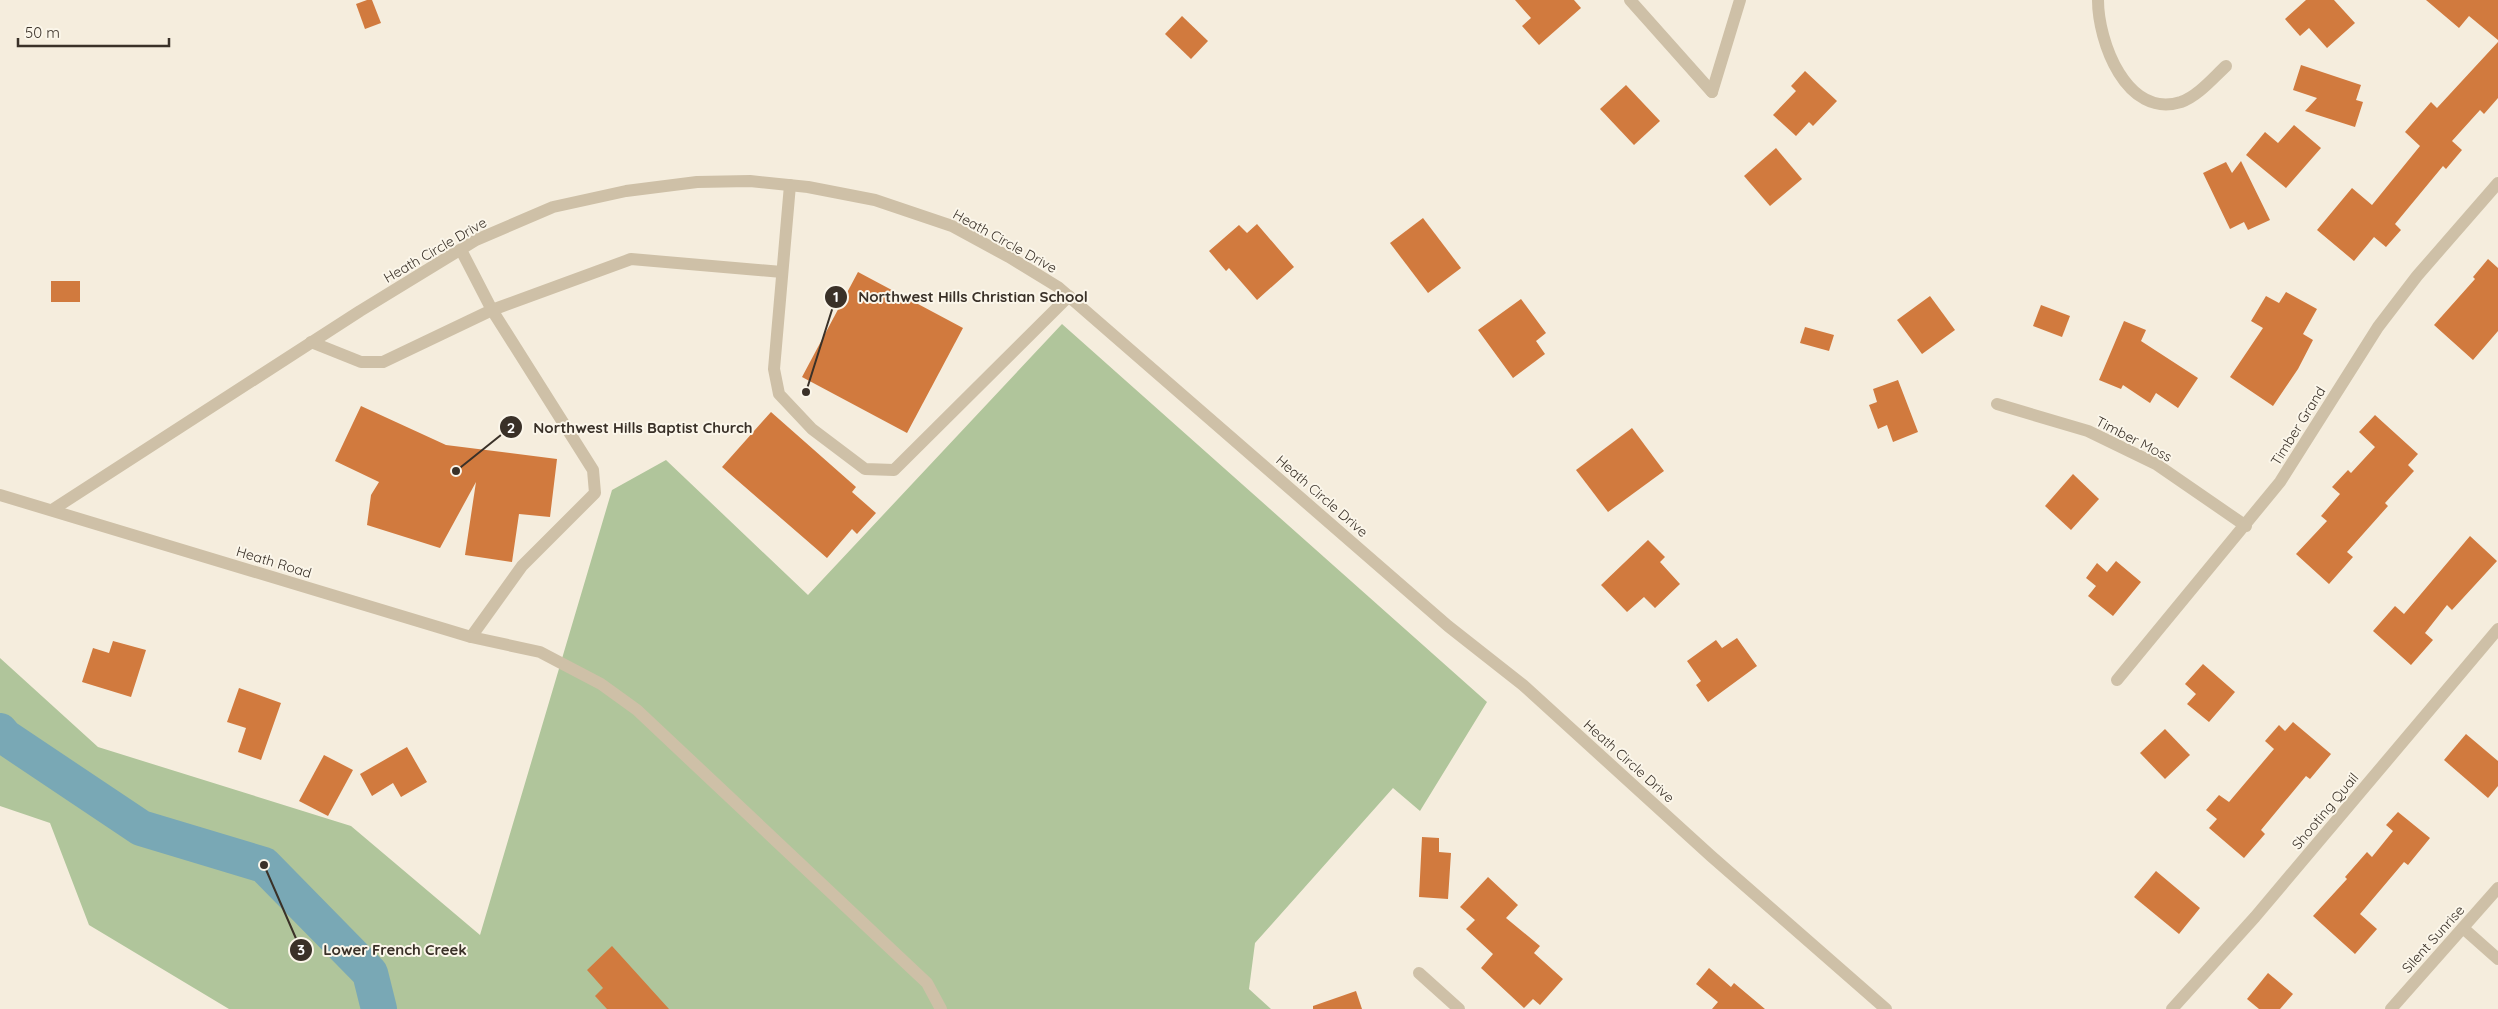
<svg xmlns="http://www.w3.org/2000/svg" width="2498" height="1009" font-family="Quicksand,sans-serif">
	<rect width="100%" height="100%" fill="#f5eddd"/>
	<!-- green -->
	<polygon fill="#b0c59b" points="1062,324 1487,702 1420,811 1393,788 1255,943 1249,989 1271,1009 229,1009 89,925 50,823 0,806 0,658 98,747 351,826 480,935 612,490 666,460 808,595"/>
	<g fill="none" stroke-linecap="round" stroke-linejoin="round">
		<!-- river -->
		<polyline stroke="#79a8b5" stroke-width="36" points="0,731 5,737 141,828 264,865 370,973 379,1009"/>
	</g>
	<!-- building -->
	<g fill="#d17a3e">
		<polygon points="367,0 372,0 381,23 365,29 356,4"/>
		<polygon points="1515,0 1574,0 1581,8 1539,45 1522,26 1531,18"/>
		<polygon points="2306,0 2334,0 2355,23 2327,48 2309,28 2300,36 2285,19"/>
		<polygon points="2426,0 2498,0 2498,40 2469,16 2459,28"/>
		<polygon points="1182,16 1208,41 1191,59 1165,34"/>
		<polygon points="2498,42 2498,98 2484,114 2480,110 2452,141 2462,150 2446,169 2443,166 2395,224 2401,230 2386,247 2374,237 2354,261 2317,230 2352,188 2372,205 2420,146 2405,132 2431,102 2437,108"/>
		<polygon points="2301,65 2361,85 2356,100 2363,102 2355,127 2305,111 2317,98 2293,90"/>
		<polygon points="1805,71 1837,101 1813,126 1809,122 1796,136 1773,115 1796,91 1791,86"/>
		<polygon points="1626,85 1660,121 1634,145 1600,109"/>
		<polygon points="2294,125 2321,148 2286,188 2246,155 2265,132 2278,143"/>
		<polygon points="1776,148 1802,179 1770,206 1744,176"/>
		<polygon points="2241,161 2270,220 2248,230 2244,222 2230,229 2203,173 2226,162 2232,173"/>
		<polygon points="1423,218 1461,268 1428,293 1390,243"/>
		<polygon points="1257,224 1294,267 1257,300 1229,268 1226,271 1209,251 1239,225 1247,233"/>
		<polygon points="2488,259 2498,268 2498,331 2473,360 2434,325 2475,279 2473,277"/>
		<polygon points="858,272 963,328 907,433 802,377"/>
		<rect x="51" y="281" width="29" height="21"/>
		<polygon points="2286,292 2317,309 2303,334 2313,340 2298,369 2273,406 2230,377 2263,328 2251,321 2266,296 2279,303"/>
		<polygon points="1930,296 1955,330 1922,354 1897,320"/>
		<polygon points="1521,299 1546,333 1536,341 1545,354 1513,378 1478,330"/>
		<polygon points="2041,305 2070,316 2062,337 2033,326"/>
		<polygon points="2124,321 2146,330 2141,341 2198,378 2178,408 2156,393 2150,403 2123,385 2121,389 2099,380"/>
		<polygon points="1805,327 1834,335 1829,351 1800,343"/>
		<polygon points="1898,380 1918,432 1893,442 1887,425 1878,429 1869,405 1877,402 1873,389"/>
		<polygon points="361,406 446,445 557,459 550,517 519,514 512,562 465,555 476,482 440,548 367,525 371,495 379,482 335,461"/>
		<polygon points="771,412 856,487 852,492 876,513 857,534 852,529 827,558 722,467"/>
		<polygon points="2375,415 2418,454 2408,465 2414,471 2385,503 2388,506 2347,552 2353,557 2329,584 2296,554 2327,521 2321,516 2340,494 2332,487 2348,470 2351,473 2375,447 2359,432"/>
		<polygon points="1632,428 1664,471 1608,512 1576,470"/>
		<polygon points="2073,474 2099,499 2071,530 2045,506"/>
		<polygon points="2470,536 2497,561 2452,610 2447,605 2425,633 2433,640 2411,665 2373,631 2395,606 2404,614"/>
		<polygon points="1648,540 1665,557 1660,562 1680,584 1655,608 1644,597 1627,612 1601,585"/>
		<polygon points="2116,561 2141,582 2113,616 2088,596 2096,586 2086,578 2097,563 2107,572"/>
		<polygon points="1737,638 1757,666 1708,702 1696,685 1701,681 1687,661 1716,640 1722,648"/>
		<polygon points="113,641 146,650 131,697 82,682 93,648 109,653"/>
		<polygon points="2203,664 2235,692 2209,722 2187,704 2196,694 2185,684"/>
		<polygon points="239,688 281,703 261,760 238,752 246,728 227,722"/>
		<polygon points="2293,722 2331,754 2310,779 2306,776 2261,830 2265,834 2244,858 2209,828 2217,819 2206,810 2219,795 2229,802 2274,749 2265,741 2279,725 2285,731"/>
		<polygon points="2165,729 2190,755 2165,779 2140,753"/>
		<polygon points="2466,734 2498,761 2498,786 2488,798 2444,760"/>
		<polygon points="407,747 427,782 401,797 393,783 372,796 360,774"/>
		<polygon points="324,755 353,770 328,816 299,801"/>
		<polygon points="2398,812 2430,838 2408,865 2404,862 2360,914 2377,929 2355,954 2313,916 2347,879 2345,877 2367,852 2372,857 2393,831 2386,825"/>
		<polygon points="1422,837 1439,838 1439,852 1451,853 1448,899 1419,897"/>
		<polygon points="2156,871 2200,908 2179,934 2134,897"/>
		<polygon points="1488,877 1518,905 1506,918 1540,946 1534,953 1563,979 1540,1005 1533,999 1524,1008 1481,968 1493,954 1466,929 1475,920 1460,907"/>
		<polygon points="612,946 669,1009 607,1009 595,996 603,988 587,970"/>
		<polygon points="1709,968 1731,987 1734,983 1765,1009 1712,1009 1718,1002 1696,984"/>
		<polygon points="2268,973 2293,994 2280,1009 2259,1009 2247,999"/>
		<polygon points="1356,991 1362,1009 1313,1009 1313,1006"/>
	</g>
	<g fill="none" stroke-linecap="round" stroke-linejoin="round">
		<!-- minor -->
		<g stroke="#cec0a7" stroke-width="12">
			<polyline points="1630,0 1712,92"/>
			<path d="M 2098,0 C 2098,41 2126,119 2181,102 C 2198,96 2213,78 2226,66"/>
			<polyline points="1712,92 1740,0"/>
			<polyline points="790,185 774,369 779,394 812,429 865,469 894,470 1069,296"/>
			<polyline points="461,250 492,310 593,470 595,493 522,566 471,637"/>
			<polyline points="311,342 361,362 383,362 492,310 631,259 782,272"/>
			<polyline points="1997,404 2088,431 2156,464 2246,526"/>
			<polyline points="0,495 471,637 540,652 601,684 637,710 927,983 941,1009"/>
			<polyline points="52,510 360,311 476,240 553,207 626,191 697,182 750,181 808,187 875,200 952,226 1009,257 1058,287 1448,626 1523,685 1711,856 1886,1009"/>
			<polyline points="2117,680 2280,482 2378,327 2417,276 2498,183"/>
			<polyline points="2463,928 2498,959"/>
			<polyline points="1419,973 1459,1009"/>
			<polyline points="2172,1009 2255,917 2498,629"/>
			<polyline points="2391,1009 2498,888"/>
		</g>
	</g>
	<g text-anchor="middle" stroke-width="4" stroke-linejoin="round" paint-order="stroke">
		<!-- street labels -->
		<g font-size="14" fill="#3a3128" stroke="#fbf6ea">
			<text transform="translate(1005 241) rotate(29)" y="5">Heath Circle Drive</text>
			<text transform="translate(435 250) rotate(-30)" y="5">Heath Circle Drive</text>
			<text transform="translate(2298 426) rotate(-58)" y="5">Timber Grand</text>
			<text transform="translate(2134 439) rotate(27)" y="5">Timber Moss</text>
			<text transform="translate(1322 496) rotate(41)" y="5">Heath Circle Drive</text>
			<text transform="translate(274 562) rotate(17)" y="5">Heath Road</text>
			<text transform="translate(1629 761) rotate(42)" y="5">Heath Circle Drive</text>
			<text transform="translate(2325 811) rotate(-50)" y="5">Shooting Quail</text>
			<text transform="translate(2433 939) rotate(-48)" y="5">Silent Sunrise</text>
		</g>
	</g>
	<!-- callouts -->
	<path fill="none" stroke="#3a3128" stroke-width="2" d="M806 392L836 297M456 471L511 427M264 865L301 950"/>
	<g fill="#3a3128" stroke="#fbf6ea" stroke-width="2">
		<circle cx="806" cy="392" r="5"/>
		<circle cx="456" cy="471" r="5"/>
		<circle cx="264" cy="865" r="5"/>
		<circle cx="836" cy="297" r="12"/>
		<circle cx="511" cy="427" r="12"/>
		<circle cx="301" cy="950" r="12"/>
	</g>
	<g font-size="15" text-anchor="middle" font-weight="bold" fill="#fff">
		<text x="836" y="302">1</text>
		<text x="511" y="433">2</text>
		<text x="301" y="955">3</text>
	</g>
	<g font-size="15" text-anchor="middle" font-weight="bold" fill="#3a3128" stroke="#fbf6ea" stroke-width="4" stroke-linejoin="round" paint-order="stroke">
		<text x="973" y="302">Northwest Hills Christian School</text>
		<text x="643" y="433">Northwest Hills Baptist Church</text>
		<text x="395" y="955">Lower French Creek</text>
	</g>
	<!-- scale -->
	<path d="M18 38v8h151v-8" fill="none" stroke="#3a3128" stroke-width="2.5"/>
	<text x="25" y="38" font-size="15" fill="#3a3128" stroke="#fbf6ea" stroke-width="4" paint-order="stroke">50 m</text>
</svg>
